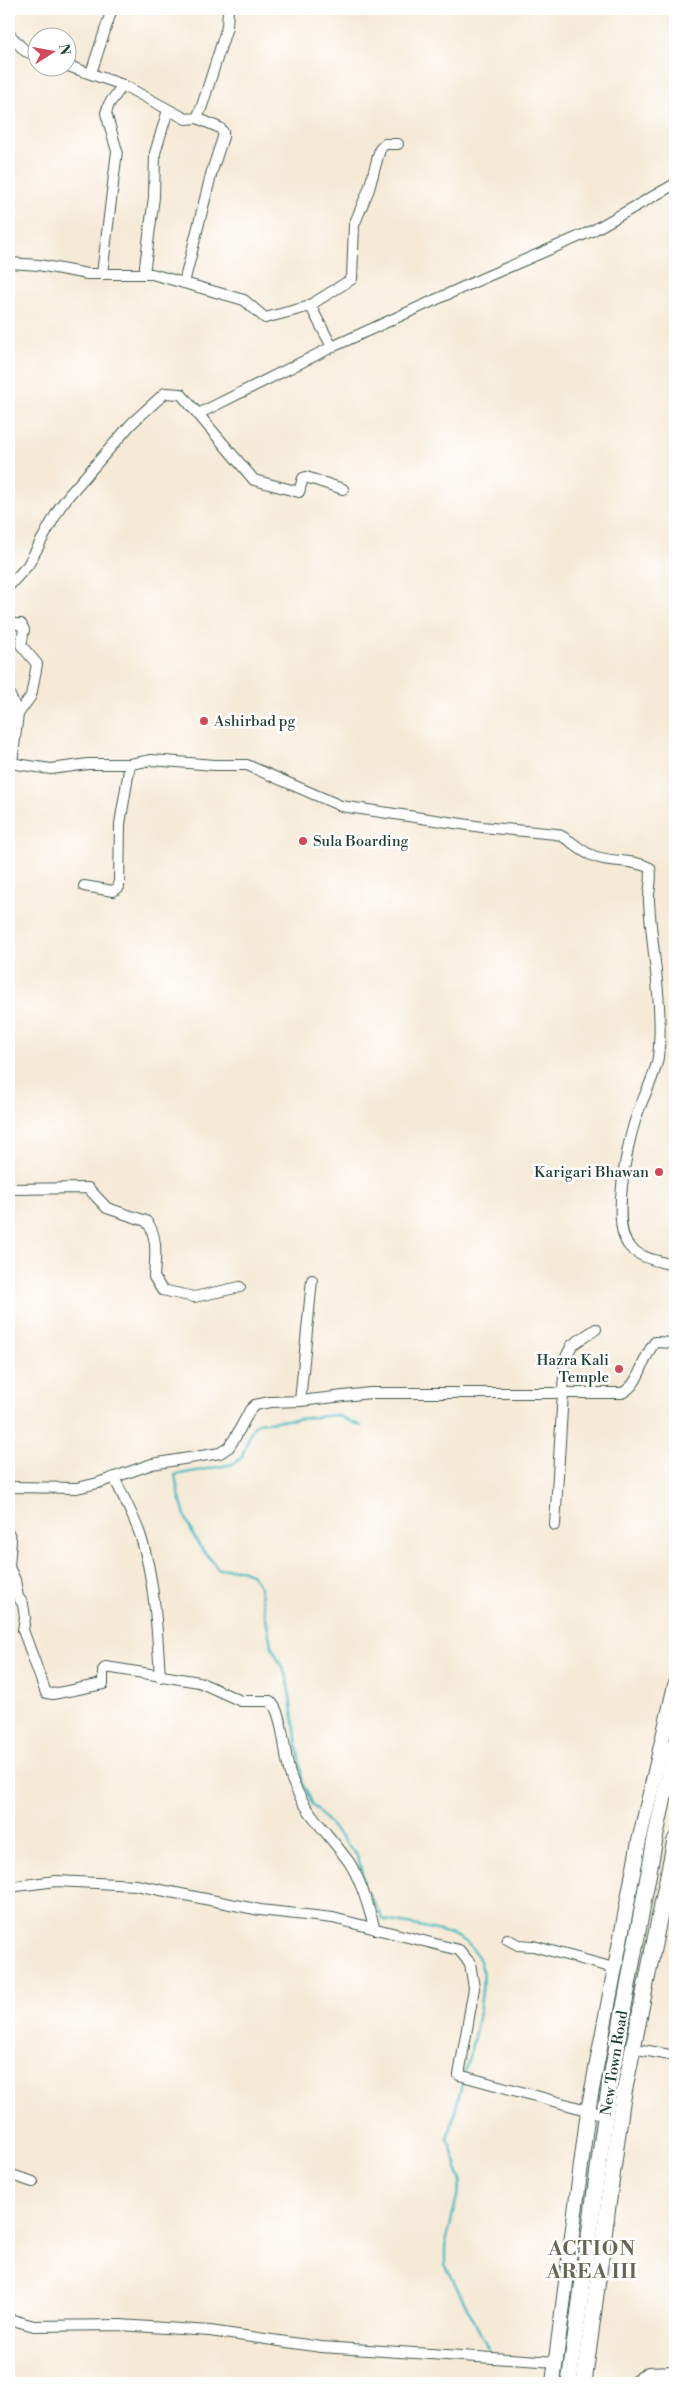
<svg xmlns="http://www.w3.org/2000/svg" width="684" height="2392" font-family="'Libre Bodoni',serif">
	<rect width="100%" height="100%" fill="#fff"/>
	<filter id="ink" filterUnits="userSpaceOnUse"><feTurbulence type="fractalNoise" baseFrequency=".02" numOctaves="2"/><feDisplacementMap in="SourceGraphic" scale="10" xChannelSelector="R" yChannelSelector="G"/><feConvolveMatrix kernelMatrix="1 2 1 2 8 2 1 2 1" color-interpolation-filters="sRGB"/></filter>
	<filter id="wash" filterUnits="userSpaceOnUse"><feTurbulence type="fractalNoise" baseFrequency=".0096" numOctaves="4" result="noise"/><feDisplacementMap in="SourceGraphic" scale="20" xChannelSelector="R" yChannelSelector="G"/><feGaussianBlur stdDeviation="1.12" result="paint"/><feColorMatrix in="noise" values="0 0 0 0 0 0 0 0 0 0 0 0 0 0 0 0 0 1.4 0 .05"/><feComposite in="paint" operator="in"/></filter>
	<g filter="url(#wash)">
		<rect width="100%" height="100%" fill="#f6ead7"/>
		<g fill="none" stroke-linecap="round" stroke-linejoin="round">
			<!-- stream -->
			<g stroke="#4cbbc3" stroke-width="2.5">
				<path d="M 361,1426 L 336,1415 L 257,1423 L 251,1430 L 242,1457 L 233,1464 L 175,1475 C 179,1498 185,1521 197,1542 C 202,1551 212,1559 218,1569 L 238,1569 L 253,1575 L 260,1588 L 271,1645 L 287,1678 L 303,1784 L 313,1805 L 358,1857 L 364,1881"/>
				<path d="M 368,1892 L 384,1920 C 406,1924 445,1929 463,1940 C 469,1943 480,1958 481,1964 C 488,1987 471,2051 464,2075"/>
				<polyline points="463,2080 448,2139 461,2180 445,2247 445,2264 488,2348"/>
			</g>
		</g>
	</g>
	<g filter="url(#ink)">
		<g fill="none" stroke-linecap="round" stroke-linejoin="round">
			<!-- street casing -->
			<g stroke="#3f574c" stroke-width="12">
				<g id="street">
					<polyline points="9,34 25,51 38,56"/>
					<polyline points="68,66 123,85 186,119 197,118 202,106 227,27 228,9"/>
					<polyline points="91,73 112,9"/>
					<polyline points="9,263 39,265 87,274 152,274 244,300 265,318 307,307 352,279 354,225 369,189 380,149 385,144 398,144"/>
					<polyline points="102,274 117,151 106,113 109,104 123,85"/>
					<polyline points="144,274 154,197 155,153 168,110"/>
					<polyline points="184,283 212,171 223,137 223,132 220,128 197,118"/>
					<polyline points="310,305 332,347"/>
					<polyline points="198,414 332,347 481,279 592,231 675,184"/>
					<polyline points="9,586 28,565 60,507 70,494 132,423 165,393 181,394 254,480 299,492 303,478 306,477 343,489"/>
					<polyline points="9,624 21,624 24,630 21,645 37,664 31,696 18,714"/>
					<polyline points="9,693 18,714 12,763"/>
					<path d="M 9,763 L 51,769 L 88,764 L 130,764 L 152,760 L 214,765 L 247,765 L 341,806 L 482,827 L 556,834 C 570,838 576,848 589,854 C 608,864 632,858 650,868 C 653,879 648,890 649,902 C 652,951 664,1009 658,1057 C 655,1078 642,1098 636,1118 C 627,1143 610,1228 630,1247 C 641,1259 661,1261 675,1266"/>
					<polyline points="84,886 113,891 119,887 120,824 130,764"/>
					<path d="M 9,1189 L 88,1188 L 107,1208 L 146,1221 C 159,1235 155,1260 154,1277 L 162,1290 L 194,1297 L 240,1287"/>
					<polyline points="300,1401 312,1280"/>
					<path d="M 114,1477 C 123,1497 134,1516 141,1537 C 155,1582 157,1630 160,1677"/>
					<path d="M 9,1487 L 77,1488 L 98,1483 L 152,1464 L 220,1453 L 229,1447 L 236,1436 L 250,1410 L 255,1405 L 270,1402 L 300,1401 L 370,1393 L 622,1393 C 641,1384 642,1357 655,1342 L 675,1343"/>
					<polyline points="555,1525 565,1359 572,1345 596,1329"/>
					<path d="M 9,1534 L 11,1540 L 9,1567 L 15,1580 L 18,1597 L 23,1604 L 25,1618 L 23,1630 L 46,1693 L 53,1694 L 103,1684 L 103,1670 L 106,1667 L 199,1682 L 241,1701 L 270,1701 C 284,1712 284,1759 291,1777 C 303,1811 329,1834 349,1862 C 362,1882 368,1907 375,1929"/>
					<polyline points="9,1887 56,1881 136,1885 260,1910 333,1918 459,1950 470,1963 474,1988 459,2075 605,2115"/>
					<polyline points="507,1939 518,1945 533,1946 614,1968"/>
					<polyline points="643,2050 675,2056"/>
					<polyline points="9,2174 33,2182"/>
					<polyline points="9,2319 34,2326 120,2325 210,2331 321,2347 556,2362"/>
					<polyline points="632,2383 648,2372 675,2371"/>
				</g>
			</g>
			<!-- secondary casing -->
			<g stroke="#3f574c" stroke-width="16">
				<polyline id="secondary" points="553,2383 588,2111 639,1841 675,1685"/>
			</g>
			<!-- primary casing -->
			<g stroke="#3f574c" stroke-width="17">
				<g id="primary">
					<polyline points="569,2383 609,2088 655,1839 675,1746"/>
					<polyline points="584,2383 622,2103 675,1840"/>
				</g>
			</g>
			<!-- street -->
			<use href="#street" stroke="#fff" stroke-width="10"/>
			<!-- secondary -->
			<use href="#secondary" stroke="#fff" stroke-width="14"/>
			<!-- primary -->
			<use href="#primary" stroke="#fff" stroke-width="15"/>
		</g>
	</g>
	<!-- markers -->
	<g fill="#d1495b" stroke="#fff" stroke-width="2">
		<circle cx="204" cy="721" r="5"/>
		<circle cx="303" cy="841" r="5"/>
		<circle cx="659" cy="1172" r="5"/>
		<circle cx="619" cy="1369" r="5"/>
	</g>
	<g text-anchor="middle" stroke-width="5" stroke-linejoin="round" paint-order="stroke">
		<!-- poi labels -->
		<g font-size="15" fill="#1f3d34" stroke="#fff" text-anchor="start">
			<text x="214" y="726">Ashirbad pg</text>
			<text x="313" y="846">Sula Boarding</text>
			<text x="649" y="1177" text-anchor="end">Karigari Bhawan</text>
			<text x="609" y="1365" text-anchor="end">Hazra Kali<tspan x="609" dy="17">Temple</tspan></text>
		</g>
		<!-- street labels -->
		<g font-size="15" fill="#1f3d34" stroke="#fff">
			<text transform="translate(614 2063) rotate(-81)" y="5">New Town Road</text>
		</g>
		<!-- district labels -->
		<g font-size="20" font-weight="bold" letter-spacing="1" fill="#676655" stroke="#fff">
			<text x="592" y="2255">ACTION<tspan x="592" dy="23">AREA III</tspan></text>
		</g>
	</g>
	<!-- margin -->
	<rect width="684" height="2392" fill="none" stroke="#fff" stroke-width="30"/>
	<!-- north arrow -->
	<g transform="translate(52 52) rotate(79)"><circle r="24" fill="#ffffff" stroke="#a5b1ae"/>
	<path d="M0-4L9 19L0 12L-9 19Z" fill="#d1495b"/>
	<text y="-8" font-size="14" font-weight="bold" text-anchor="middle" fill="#1f3d34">N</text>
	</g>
</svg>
